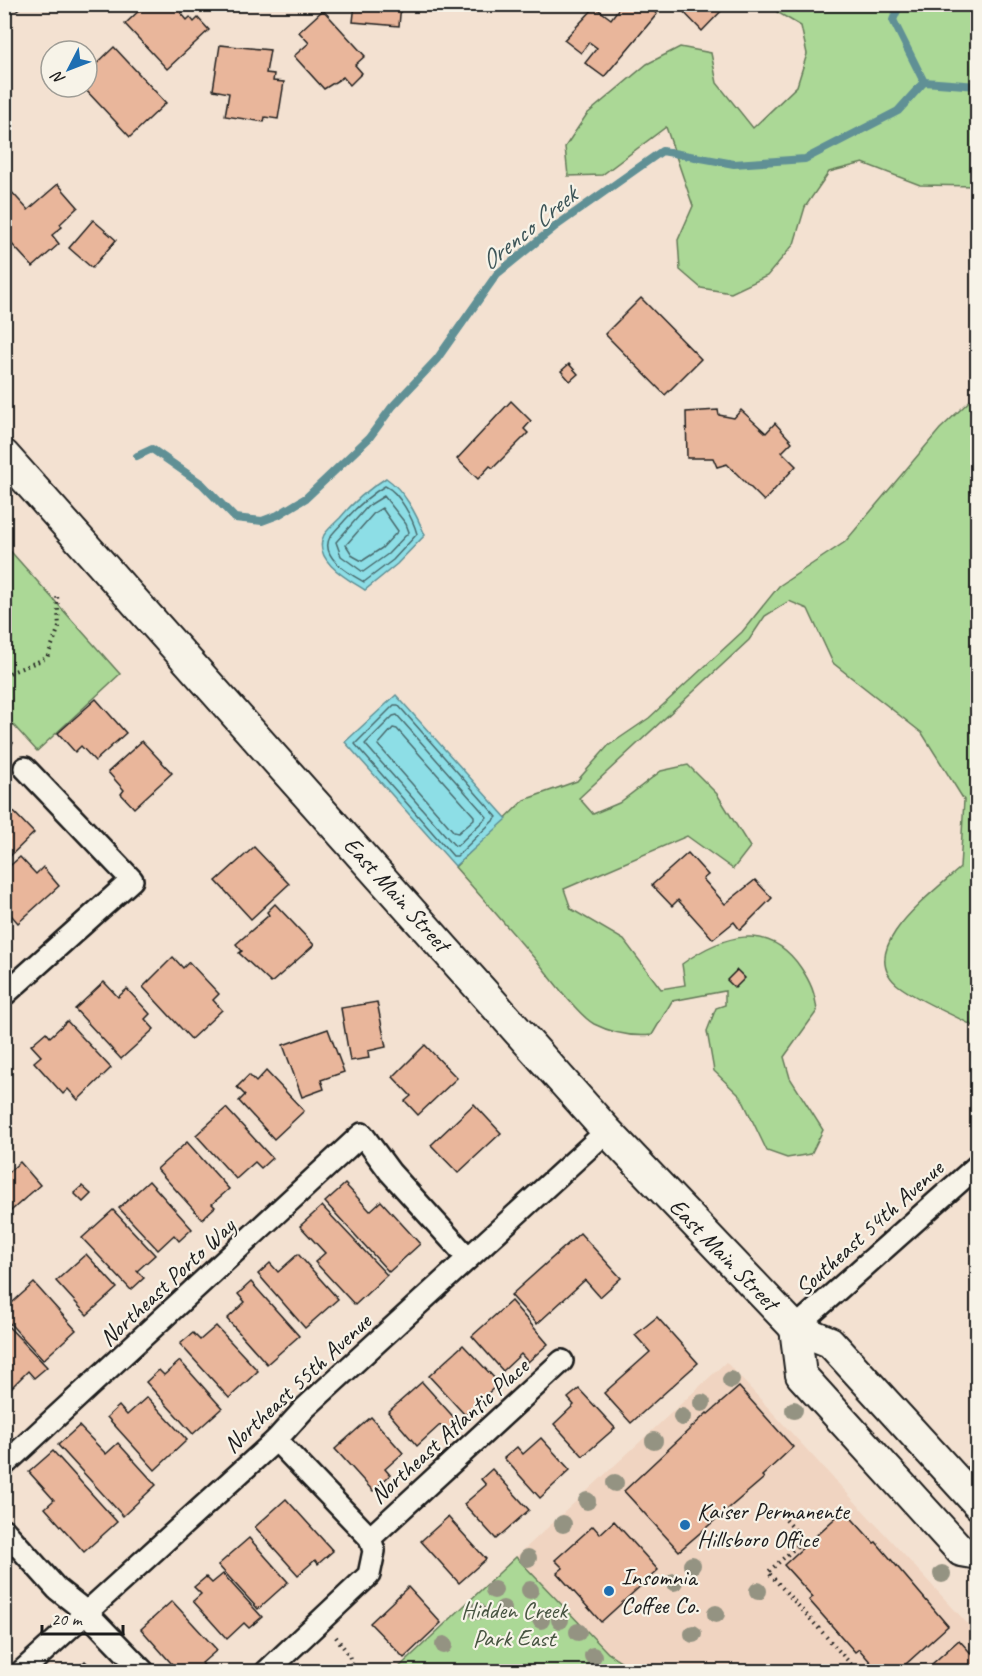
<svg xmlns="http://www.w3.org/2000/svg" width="982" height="1676" font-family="Caveat,sans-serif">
	<rect width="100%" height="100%" fill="#f3e1d1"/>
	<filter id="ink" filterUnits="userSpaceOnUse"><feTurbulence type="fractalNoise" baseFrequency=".0167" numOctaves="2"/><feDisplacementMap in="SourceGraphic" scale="12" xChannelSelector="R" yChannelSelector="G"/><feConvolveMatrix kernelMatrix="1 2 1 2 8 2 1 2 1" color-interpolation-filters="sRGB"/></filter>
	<g filter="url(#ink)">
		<!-- built -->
		<polygon fill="#f0d4c1" points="726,1362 977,1634 977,1671 636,1671 608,1653 516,1557"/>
		<!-- green -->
		<g fill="#abd896" stroke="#647a59" stroke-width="1.5">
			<polygon points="775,5 977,5 977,186 920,185 863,163 829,172 805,207 794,244 767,276 731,293 701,288 680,270 678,240 693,206 666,127 602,175 568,176 565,147 587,114 647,64 680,47 711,53 717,83 753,128 797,86 807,54 801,26 777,12"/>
			<path d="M 977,394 L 977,1028 C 953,1014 922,1003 899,986 C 852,950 934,892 960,868 L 964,800 L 922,733 L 833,663 L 808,609 L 789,601 L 765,616 L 749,640 L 579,798 L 593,814 L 619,803 L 661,771 L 688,765 L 717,794 L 750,847 L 733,869 L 687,836 L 564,889 L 571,909 L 624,940 L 661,989 L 685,985 L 682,964 C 722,935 769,920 801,968 C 811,983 815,993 817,1011 L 784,1057 L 790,1078 L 823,1130 L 811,1154 L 787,1158 L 767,1151 L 741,1097 L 714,1071 L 707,1031 L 716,1008 L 725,1005 L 725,991 L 672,1001 L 652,1035 C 633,1037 612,1033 594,1024 C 579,1016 553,981 542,967 C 513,933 484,900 455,867 L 524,800 L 577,781 L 608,746 L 649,718 L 742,632 L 779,586 L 845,542 L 940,429 Z"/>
			<polygon points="5,545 120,674 37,751 5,716"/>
			<polygon points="516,1557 608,1653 636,1671 395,1671"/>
		</g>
		<!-- water -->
		<g fill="#8ddee6" stroke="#609095" stroke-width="1.5">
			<path d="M 386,478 C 405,491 416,514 425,535 L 397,564 L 365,590 C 349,580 311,560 324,535 C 328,529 335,523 340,518 C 354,501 367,490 386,478 Z"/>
			<polygon points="396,695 507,819 455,866 345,742"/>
		</g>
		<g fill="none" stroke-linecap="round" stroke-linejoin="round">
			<!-- shore -->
			<g stroke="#496a6d" stroke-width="1.5">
				<path d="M 385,486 C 399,492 413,519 417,534 L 393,560 L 364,582 C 350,574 319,557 330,537 C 334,531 341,525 346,519 C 358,506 369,495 385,486 Z"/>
				<polygon points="384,496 406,524 409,532 388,554 363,572 341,556 336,542 368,506"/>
				<polygon points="382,508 398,531 382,548 362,561 353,556 346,545 374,513"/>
				<polygon points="394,705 398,705 497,817 457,856 453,856 355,744"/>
				<polygon points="397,715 487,817 457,846 454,845 365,744 393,716"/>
				<polygon points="393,728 397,729 474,816 474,819 458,833 454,832 378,745"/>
			</g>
			<!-- stream -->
			<g stroke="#609095" stroke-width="8">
				<polyline points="900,4 893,20 924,82"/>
				<polyline points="924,82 978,86"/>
				<polyline points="137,456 152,449 202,484 235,518 262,521 278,515 306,498 369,438 392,407 437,359 497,274 556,226 662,151 734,164 805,159 898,111 924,82"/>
			</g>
		</g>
		<!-- building -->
		<g fill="#e9b69b" stroke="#1c1c1c" stroke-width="1.5">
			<polygon points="12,4 24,4 17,10"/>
			<polygon points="146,4 191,4 181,13 187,20 190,17 194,22 198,18 209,30 167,69 125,24"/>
			<polygon points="355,4 401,4 399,26 353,22"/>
			<polygon points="622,4 645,4 657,14 604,77 585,63 597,48 589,42 581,53 564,40 595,7 611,19"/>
			<polygon points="676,4 728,4 702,31"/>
			<polygon points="323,10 365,56 355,65 362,73 350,85 343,77 324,89 294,56 309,43 299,32"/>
			<polygon points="220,45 270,50 266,73 274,74 273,81 284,82 278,119 265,117 264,122 225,116 229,93 213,90"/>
			<polygon points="114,47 166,103 130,137 83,87 87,87 87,73"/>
			<polygon points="58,184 78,207 60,224 62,227 52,235 59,244 33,267 9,241 4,244 4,193 9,189 28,210"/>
			<polygon points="93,220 116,240 92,268 69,248"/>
			<polygon points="641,298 701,359 665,395 605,334"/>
			<polygon points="569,364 578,374 570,381 561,371"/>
			<polygon points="511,401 531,421 524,429 528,433 493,468 490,466 478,479 457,459"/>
			<polygon points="718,410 719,415 734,418 741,410 766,433 775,423 792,442 782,452 796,466 764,501 727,464 717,467 713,458 687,458 686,412"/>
			<polygon points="96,699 126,733 95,761 81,746 75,752 58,733"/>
			<polygon points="142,741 172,773 134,808 121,794 124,790 108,772"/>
			<polygon points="8,806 34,833 4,862 4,809"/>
			<polygon points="254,847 289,884 251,919 216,881"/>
			<polygon points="688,853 708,875 703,879 725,904 755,880 772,898 740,930 734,922 713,939 678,900 672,906 652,885"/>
			<polygon points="20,857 36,874 43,867 59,886 18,923 4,907 4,871"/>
			<polygon points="275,904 314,945 271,983 239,953 242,951 236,944 269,915 267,912"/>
			<polygon points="173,957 183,968 189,962 219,994 213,1000 222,1010 191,1039 143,987"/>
			<polygon points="737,970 745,978 735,988 727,980"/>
			<polygon points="104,982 118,997 127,989 150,1014 145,1019 154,1029 121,1059 75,1009"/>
			<polygon points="377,1002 386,1047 368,1051 369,1058 350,1061 341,1008"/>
			<polygon points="67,1021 111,1068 78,1100 68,1089 63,1094 34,1062 41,1056 31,1045 46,1032 50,1037"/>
			<polygon points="328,1029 344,1072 321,1080 324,1089 302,1097 283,1045"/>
			<polygon points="425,1045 457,1078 418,1115 405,1101 411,1096 393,1077"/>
			<polygon points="266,1071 304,1111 274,1139 239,1101 245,1095 237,1087 249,1075 256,1082"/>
			<polygon points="474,1104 501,1133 458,1173 431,1145"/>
			<polygon points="226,1108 272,1158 261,1168 255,1162 236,1179 196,1135"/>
			<polygon points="187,1142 229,1189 212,1204 215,1207 202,1219 157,1169"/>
			<polygon points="20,1162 40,1185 4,1217 4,1176"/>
			<polygon points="149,1181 192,1229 179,1241 174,1235 158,1250 119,1208"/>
			<polygon points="345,1184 370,1211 381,1201 420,1244 389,1272 325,1202"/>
			<polygon points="82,1186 91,1194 83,1202 74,1193"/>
			<polygon points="322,1206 387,1275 355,1305 315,1262 325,1253 300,1226"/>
			<polygon points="113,1210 155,1255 137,1271 144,1278 131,1290 82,1238"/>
			<polygon points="580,1233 621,1278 600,1297 585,1280 537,1324 511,1295"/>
			<polygon points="86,1254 117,1288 87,1315 56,1281"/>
			<polygon points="298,1254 338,1299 305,1328 258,1274 270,1263 278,1272"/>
			<polygon points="251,1282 299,1336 267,1364 227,1319 245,1302 238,1294"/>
			<polygon points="34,1283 76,1330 43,1360 4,1317 4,1310"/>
			<polygon points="511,1301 548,1344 528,1362 521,1354 503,1371 472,1336"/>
			<polygon points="657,1317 698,1363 631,1423 604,1393 650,1352 635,1335"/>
			<polygon points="4,1322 47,1367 34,1378 28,1371 10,1389 4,1383"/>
			<polygon points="216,1326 258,1371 229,1398 180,1344 193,1333 200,1340"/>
			<polygon points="463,1345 499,1383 465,1415 429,1376"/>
			<polygon points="180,1361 222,1408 193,1434 146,1382 159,1370 164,1375"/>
			<polygon points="422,1382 458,1422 446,1433 440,1425 417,1446 388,1412"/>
			<polygon points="739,1387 793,1447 762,1476 764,1478 679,1551 624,1491 707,1413 708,1414"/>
			<polygon points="579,1389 615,1428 583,1456 554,1424 574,1405 568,1398"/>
			<polygon points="147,1397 187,1440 155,1470 107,1417 119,1406 127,1415"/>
			<polygon points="371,1417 403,1453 385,1469 390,1475 373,1491 335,1449"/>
			<polygon points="79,1426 106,1454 118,1443 156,1485 123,1516 58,1445"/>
			<polygon points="541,1438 570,1470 540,1498 504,1458 517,1447 523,1454"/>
			<polygon points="53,1451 117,1522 84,1552 45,1508 54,1500 29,1472"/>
			<polygon points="492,1469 529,1510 496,1539 464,1504 486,1485 481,1479"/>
			<polygon points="286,1499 333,1551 318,1564 315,1560 298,1575 255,1527"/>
			<polygon points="844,1510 874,1543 876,1542 948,1626 897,1672 879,1672 859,1649 855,1652 809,1600 813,1597 784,1565"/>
			<polygon points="448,1517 486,1559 459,1583 421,1541"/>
			<polygon points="614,1521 658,1570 601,1622 557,1573 563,1568 555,1560 593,1526 600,1534"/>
			<polygon points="249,1538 288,1582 258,1609 218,1565"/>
			<polygon points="223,1574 262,1617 249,1628 244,1623 227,1639 193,1601 201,1594 194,1587 206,1577 212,1583"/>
			<polygon points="408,1587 441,1623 404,1658 370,1623"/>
			<polygon points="172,1601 217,1650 202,1663 206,1668 202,1672 179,1672 141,1629"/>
			<polygon points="959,1640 978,1661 978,1672 923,1672"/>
			<polygon points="85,1661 96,1672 74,1672"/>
		</g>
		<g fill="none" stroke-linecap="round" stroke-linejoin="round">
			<!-- street casing -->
			<g stroke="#1c1c1c" stroke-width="26">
				<g id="street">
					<polyline points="4,995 132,880 25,768"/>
					<polyline points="795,1328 978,1165"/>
					<polyline points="4,1465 362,1134 390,1172 468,1258"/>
					<polyline points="4,1530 57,1589 86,1612 144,1672"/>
					<polyline points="370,1538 562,1361"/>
					<polyline points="21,1672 276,1440 305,1408 607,1131"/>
					<polyline points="266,1672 369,1575 374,1551 370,1538 276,1440"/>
				</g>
			</g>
			<!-- secondary casing -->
			<g stroke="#1c1c1c" stroke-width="34">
				<g id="secondary">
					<polyline points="4,455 607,1131 795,1328 830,1342 978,1504"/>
					<polyline points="795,1328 801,1375 961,1551 978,1554"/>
				</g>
			</g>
			<!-- path -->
			<g stroke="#1c1c1c" stroke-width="4" stroke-dasharray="1.5 4.5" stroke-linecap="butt">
				<polyline points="4,675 47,658 59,627 57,595"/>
				<polyline points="4,734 15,747"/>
				<polyline points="786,1520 804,1540 768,1572 858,1672"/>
				<polyline points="336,1637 349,1655 354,1672"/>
			</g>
			<!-- street -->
			<use href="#street" stroke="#f7f3e8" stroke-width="21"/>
			<!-- secondary -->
			<use href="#secondary" stroke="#f7f3e8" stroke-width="30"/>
		</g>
		<!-- trees -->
		<g fill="#949382">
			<circle cx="731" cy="1380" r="9"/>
			<circle cx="702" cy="1403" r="9"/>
			<circle cx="794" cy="1410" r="9"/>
			<circle cx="682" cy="1417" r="9"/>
			<circle cx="654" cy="1441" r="9"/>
			<circle cx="615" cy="1483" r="9"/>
			<circle cx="587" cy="1501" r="9"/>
			<circle cx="563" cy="1524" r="9"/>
			<circle cx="528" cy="1558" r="9"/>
			<circle cx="692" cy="1565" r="9"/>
			<circle cx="942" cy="1574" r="9"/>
			<circle cx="674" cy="1582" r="9"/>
			<circle cx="494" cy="1590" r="9"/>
			<circle cx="530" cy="1590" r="9"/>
			<circle cx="758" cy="1591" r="9"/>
			<circle cx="503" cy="1609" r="9"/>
			<circle cx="477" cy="1611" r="9"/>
			<circle cx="716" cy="1614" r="9"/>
			<circle cx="541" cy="1620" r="9"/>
			<circle cx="560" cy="1620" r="9"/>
			<circle cx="578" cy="1632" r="9"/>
			<circle cx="693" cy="1634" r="9"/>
			<circle cx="444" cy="1645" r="9"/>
			<circle cx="593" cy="1656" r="9"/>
		</g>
	</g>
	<!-- markers -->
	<g fill="#1f6fb2" stroke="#f7f3e8" stroke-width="2">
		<circle cx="685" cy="1525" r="6"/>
		<circle cx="609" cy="1591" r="6"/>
	</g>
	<g text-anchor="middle" stroke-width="4.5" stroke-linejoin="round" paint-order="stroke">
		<!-- street labels -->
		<g font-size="24" fill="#1c1c1c" stroke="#f7f3e8">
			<text transform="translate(397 894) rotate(48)" y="8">East Main Street</text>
			<text transform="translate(869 1228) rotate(-42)" y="8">Southeast 54th Avenue</text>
			<text transform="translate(724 1254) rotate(46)" y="8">East Main Street</text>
			<text transform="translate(167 1282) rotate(-43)" y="8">Northeast Porto Way</text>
			<text transform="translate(297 1383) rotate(-43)" y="8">Northeast 55th Avenue</text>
			<text transform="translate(449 1431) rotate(-42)" y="8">Northeast Atlantic Place</text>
		</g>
		<!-- poi labels -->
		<g font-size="24" fill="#1c1c1c" stroke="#f7f3e8" text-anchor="start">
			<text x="697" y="1519">Kaiser Permanente<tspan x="697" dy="28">Hillsboro Office</tspan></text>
			<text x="621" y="1585">Insomnia<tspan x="621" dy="28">Coffee Co.</tspan></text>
		</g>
		<!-- park labels -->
		<g font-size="24" fill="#475441" stroke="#f7f3e8">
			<text x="514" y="1618">Hidden Creek<tspan x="514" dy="28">Park East</tspan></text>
		</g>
		<!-- water labels -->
		<g font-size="26" font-style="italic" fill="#3e5659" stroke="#f7f3e8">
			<text transform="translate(528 228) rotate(-39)" y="9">Orenco Creek</text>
		</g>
	</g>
	<!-- margin -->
	<rect width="982" height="1676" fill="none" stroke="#f7f3e8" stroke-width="24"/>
	<rect x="12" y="12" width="958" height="1652" fill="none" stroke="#1c1c1c" stroke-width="2" filter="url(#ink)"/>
	<!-- north arrow -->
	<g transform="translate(69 69) rotate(228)"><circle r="28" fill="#f7f3e8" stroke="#9f9d96" stroke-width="1.5"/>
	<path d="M0-4.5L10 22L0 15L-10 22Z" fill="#1f6fb2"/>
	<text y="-9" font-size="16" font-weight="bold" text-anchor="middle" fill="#1c1c1c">N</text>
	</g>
	<!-- scale -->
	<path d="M42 1625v9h81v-9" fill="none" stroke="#1c1c1c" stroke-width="3"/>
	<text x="51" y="1625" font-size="18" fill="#1c1c1c" stroke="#f7f3e8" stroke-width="4.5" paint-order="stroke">20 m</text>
</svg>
